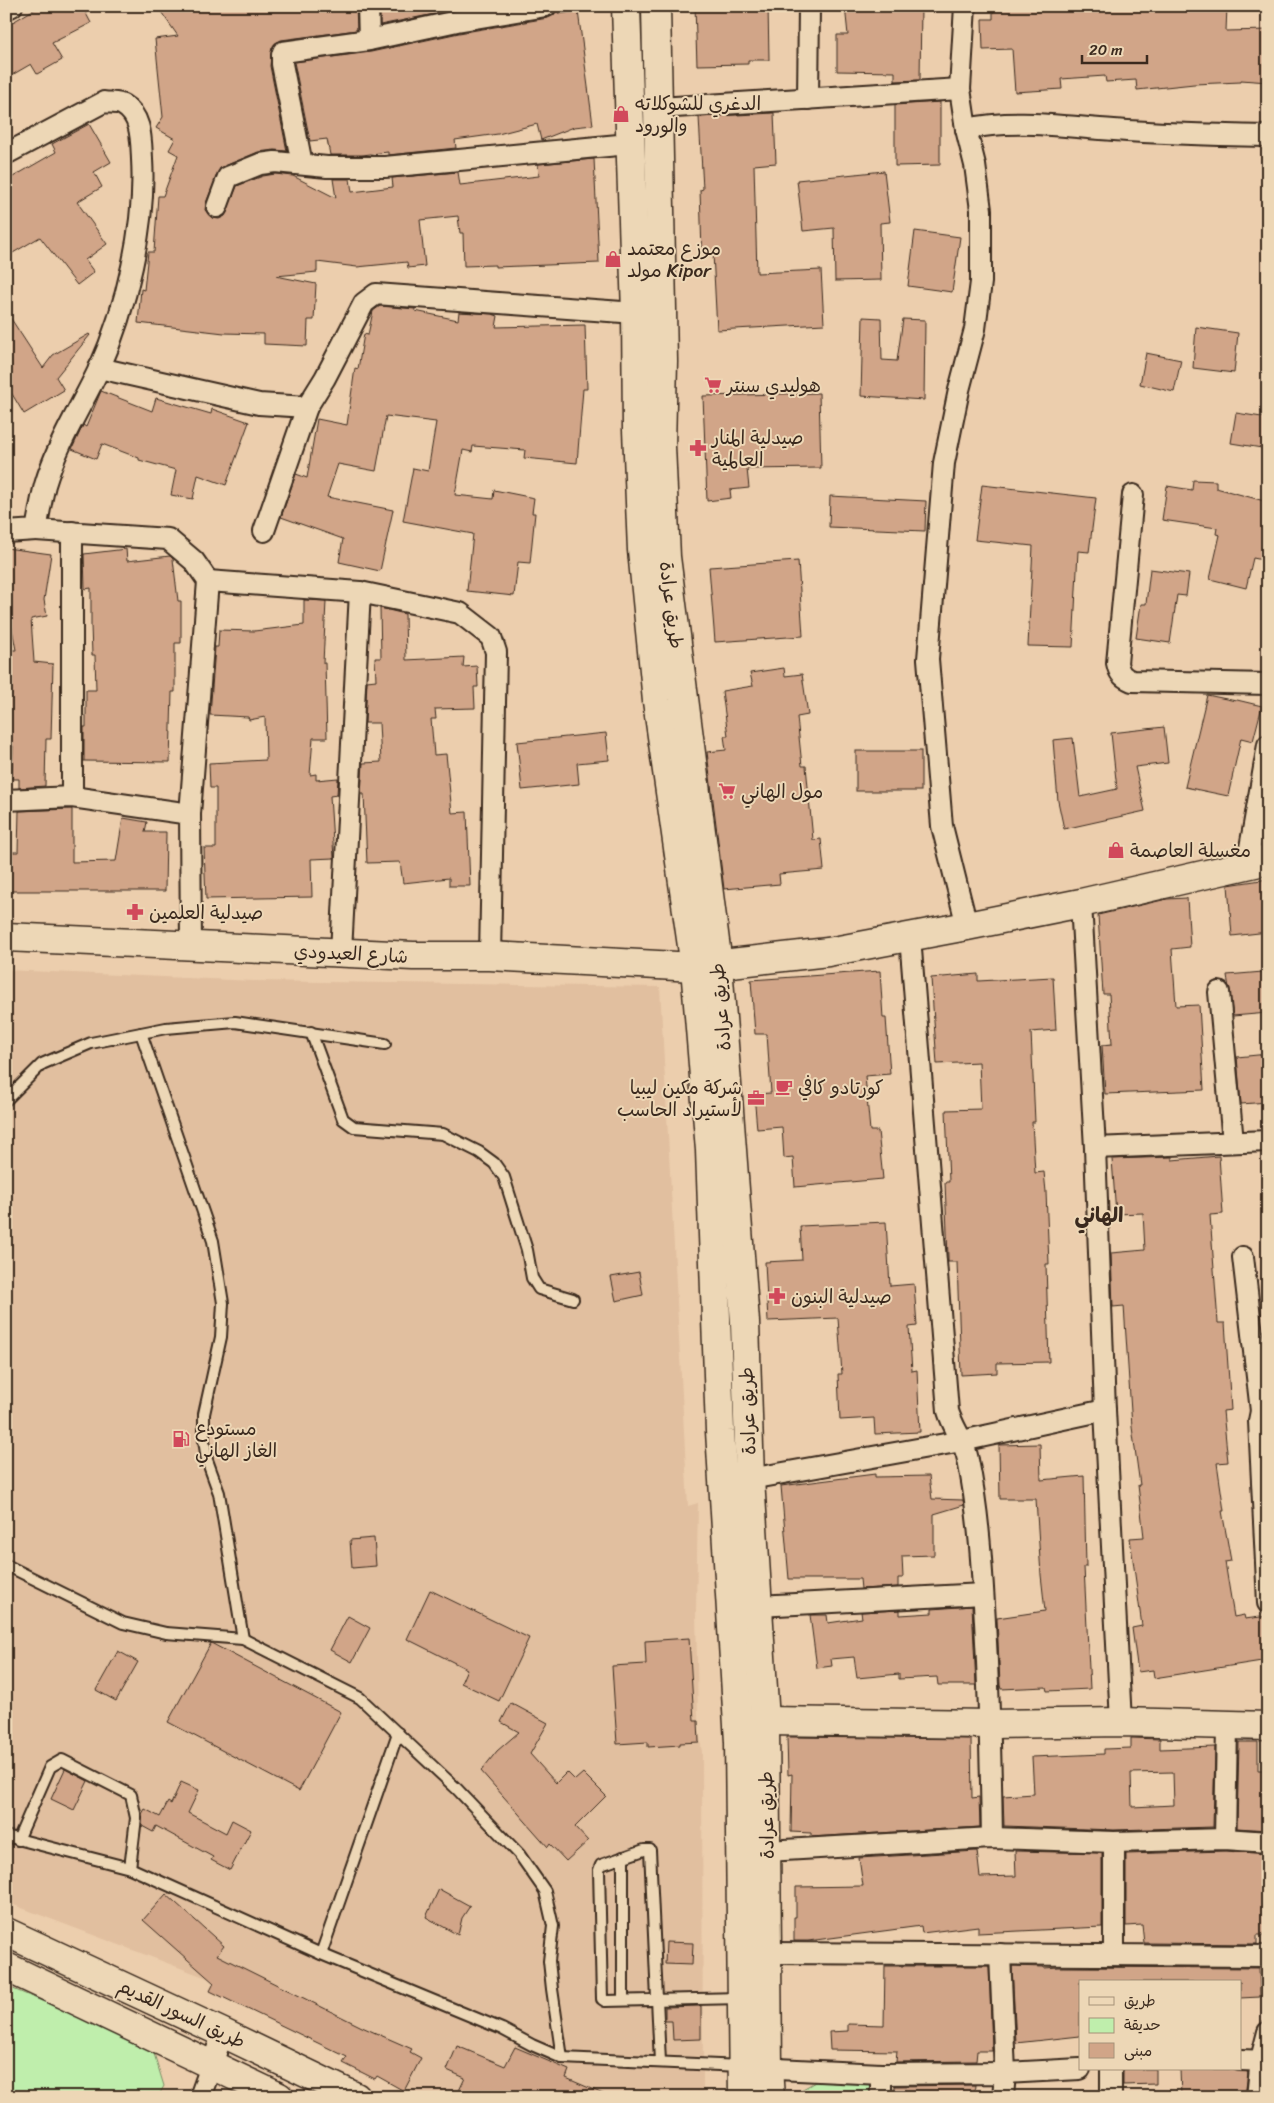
<svg xmlns="http://www.w3.org/2000/svg" width="1274" height="2103" font-family="Sriracha,'Playpen Sans Arabic',sans-serif">
	<rect width="100%" height="100%" fill="#eccead"/>
	<filter id="ink" filterUnits="userSpaceOnUse"><feTurbulence type="fractalNoise" baseFrequency=".02" numOctaves="2"/><feDisplacementMap in="SourceGraphic" scale="10" xChannelSelector="R" yChannelSelector="G"/><feConvolveMatrix kernelMatrix="1 2 1 2 8 2 1 2 1" color-interpolation-filters="sRGB"/></filter>
	<g filter="url(#ink)">
		<!-- built -->
		<polygon fill="#e1bf9f" points="6,970 254,981 660,987 688,1506 698,1503 696,1610 698,1721 702,1753 703,2097 422,2097 212,1980 6,1902"/>
		<!-- green -->
		<g fill="#bfeeac" stroke="#7d8c65">
			<polygon points="6,1986 152,2047 164,2086 158,2097 6,2097"/>
			<polygon points="817,2081 872,2082 872,2097 801,2097 801,2090"/>
		</g>
		<!-- building -->
		<g fill="#d1a588" stroke="#3b2a1e" fill-rule="evenodd">
			<polygon points="40,6 82,6 91,23 52,43 62,60 37,74 31,64 12,75 6,65 6,26"/>
			<polygon points="157,6 356,6 357,30 281,40 276,43 272,48 270,66 287,151 274,150 258,152 220,168 206,203 205,210 212,218 219,219 225,216 237,186 263,176 275,174 293,176 336,198 333,179 350,179 352,192 393,187 392,178 458,172 460,185 539,176 538,164 594,159 599,263 495,267 495,265 464,266 463,233 460,233 458,216 420,220 425,266 408,268 407,262 357,267 317,262 317,272 276,276 316,284 314,320 308,320 307,346 264,344 264,334 224,333 138,323 141,289 144,290 148,252 154,252 158,196 163,196 178,155 169,150 175,139 156,128 163,117 155,39 178,36"/>
			<polygon points="380,6 473,6 380,25"/>
			<polygon points="558,6 559,14 578,11 593,125 574,127 541,140 537,124 498,134 455,140 456,148 388,155 388,152 362,155 330,155 327,139 310,141 294,62 371,52 459,33 548,18 554,15"/>
			<polygon points="695,6 768,6 769,60 748,60 748,64 697,65"/>
			<polygon points="845,6 921,6 920,80 895,81 895,72 837,71 837,35 848,35"/>
			<polygon points="993,6 1227,6 1226,31 1268,30 1268,82 1241,80 1241,82 1194,84 1137,90 1136,80 1106,82 1105,76 1061,79 1062,89 1015,92 1012,49 983,50 982,19 993,19"/>
			<polygon points="940,102 940,165 895,166 895,105"/>
			<polygon points="774,113 776,163 754,165 757,273 821,270 824,324 717,330 713,253 702,253 700,190 703,189 699,117"/>
			<polygon points="89,124 111,162 94,172 102,187 77,202 107,244 85,260 94,272 77,285 40,237 6,257 6,181 56,152 52,144"/>
			<polygon points="884,171 890,222 880,223 881,280 835,281 834,228 803,231 797,180"/>
			<polygon points="915,231 960,237 952,292 908,286"/>
			<polygon points="380,306 415,309 415,311 458,320 459,312 492,314 498,316 496,327 585,325 587,389 583,389 577,463 524,458 525,450 473,446 472,452 463,450 455,495 493,499 494,490 534,498 532,513 535,513 530,563 518,562 514,596 467,591 473,534 403,521 413,468 428,471 436,422 386,416 376,471 338,464 327,497 393,510 380,571 339,562 343,539 281,517 296,474 307,478 317,419 347,425 355,368 358,369 364,334 368,335 373,311"/>
			<polygon points="6,311 43,368 53,355 89,334 90,335 56,377 64,390 24,414 6,384"/>
			<polygon points="863,317 881,318 882,360 897,361 903,319 925,320 924,400 861,396"/>
			<polygon points="1196,327 1238,333 1234,373 1193,368"/>
			<polygon points="1146,353 1181,360 1174,392 1140,384"/>
			<polygon points="101,391 152,411 156,398 211,414 212,409 249,422 226,485 198,475 193,499 171,495 176,470 139,460 139,458 102,444 96,459 72,449 83,425 86,427"/>
			<polygon points="819,393 821,468 747,469 749,488 730,490 731,498 707,501 703,396"/>
			<polygon points="1236,413 1268,418 1268,449 1231,443"/>
			<polygon points="1193,480 1216,481 1216,488 1268,502 1268,561 1253,558 1246,588 1210,579 1220,535 1216,534 1217,528 1162,520 1167,486 1192,490"/>
			<polygon points="982,485 1096,498 1089,552 1078,551 1073,647 1028,646 1033,546 975,540"/>
			<polygon points="830,496 926,501 925,531 829,527"/>
			<polygon points="6,548 51,554 44,600 47,616 31,619 34,662 53,664 51,739 46,739 45,786 19,788 19,779 12,779 13,746 8,746 10,667 6,668 6,650 16,650 6,597"/>
			<polygon points="126,549 127,561 170,556 173,559 178,601 181,601 181,643 175,643 175,692 172,692 170,762 84,761 84,727 86,727 86,690 96,690 95,655 92,655 91,625 91,588 85,589 84,554"/>
			<polygon points="798,561 803,636 715,642 709,567"/>
			<polygon points="1150,569 1189,574 1186,596 1177,595 1170,643 1136,638 1141,604 1146,604"/>
			<polygon points="304,600 326,601 323,663 325,663 327,738 313,738 310,775 316,774 316,780 338,778 337,795 330,796 334,858 311,859 312,897 206,899 204,848 216,848 216,788 210,788 209,763 266,760 265,717 249,720 248,717 210,715 215,647 218,647 219,630 254,631 304,625"/>
			<polygon points="380,608 405,614 406,660 464,657 463,667 477,666 478,687 474,687 475,708 435,709 436,719 431,719 434,755 446,754 452,813 467,812 470,886 449,886 449,878 403,883 400,862 367,863 364,794 361,794 363,763 381,762 379,723 365,723 367,681 376,680 375,658 381,658"/>
			<polygon points="784,668 785,676 802,674 808,715 797,717 802,766 806,766 813,840 821,839 824,870 779,874 780,884 724,889 707,752 726,750 724,736 728,736 722,691 753,686 750,673"/>
			<polygon points="1207,695 1236,701 1237,700 1262,706 1253,741 1241,738 1228,796 1185,787"/>
			<polygon points="1164,727 1168,763 1135,767 1145,811 1064,829 1058,801 1053,740 1073,738 1080,797 1117,789 1111,733"/>
			<polygon points="606,733 609,760 577,763 579,784 522,790 517,742"/>
			<rect x="856" y="751" width="65" height="40"/>
			<polygon points="72,809 72,862 116,861 123,818 147,822 145,832 166,832 165,891 6,891 6,852 18,852 19,811"/>
			<polygon points="1268,879 1268,932 1232,936 1228,885"/>
			<polygon points="1187,898 1190,947 1172,949 1176,1006 1199,1005 1204,1090 1105,1094 1102,1045 1112,1044 1109,994 1103,994 1098,915 1167,899"/>
			<polygon points="880,971 883,1018 886,1018 890,1074 865,1076 870,1131 878,1131 883,1179 795,1187 793,1157 784,1158 782,1127 757,1129 754,1094 771,1093 767,1034 755,1034 751,980"/>
			<polygon points="1263,972 1263,974 1268,974 1268,1013 1233,1016 1227,975"/>
			<polygon points="978,974 978,981 1053,977 1056,1030 1031,1032 1035,1122 1032,1122 1035,1173 1044,1172 1046,1192 1049,1264 1046,1264 1049,1362 997,1363 997,1373 961,1375 957,1262 948,1262 948,1257 945,1182 949,1182 946,1110 981,1109 979,1062 937,1064 931,978"/>
			<polygon points="1268,1054 1268,1102 1241,1104 1237,1057"/>
			<polygon points="1219,1156 1223,1214 1210,1215 1218,1323 1225,1323 1231,1410 1223,1411 1228,1462 1217,1463 1224,1511 1222,1511 1231,1561 1225,1562 1234,1617 1244,1615 1245,1619 1268,1616 1268,1660 1154,1678 1153,1670 1138,1672 1132,1628 1142,1626 1130,1538 1144,1537 1138,1485 1140,1485 1132,1427 1124,1306 1113,1307 1111,1253 1145,1250 1143,1213 1116,1214 1112,1159 1172,1157 1172,1160"/>
			<polygon points="886,1222 890,1286 914,1284 917,1326 909,1327 912,1371 917,1370 920,1432 875,1434 874,1418 840,1420 838,1374 842,1374 838,1318 768,1321 765,1262 802,1260 800,1226"/>
			<polygon points="639,1272 643,1295 616,1301 611,1277"/>
			<polygon points="1040,1444 1041,1480 1084,1476 1086,1567 1084,1567 1090,1689 1047,1691 1046,1687 1001,1689 1000,1685 997,1618 1045,1611 1041,1575 1036,1499 1000,1499 999,1445"/>
			<polygon points="875,1474 875,1477 929,1476 932,1499 963,1500 964,1505 934,1514 934,1555 902,1556 903,1578 898,1578 898,1587 861,1589 860,1579 789,1579 781,1486"/>
			<polygon points="374,1538 376,1566 352,1568 350,1540"/>
			<polygon points="430,1590 529,1638 499,1701 461,1683 467,1669 407,1639"/>
			<polygon points="972,1606 976,1685 938,1685 937,1677 899,1679 899,1674 857,1678 854,1657 831,1659 832,1666 817,1668 810,1615 827,1615 828,1623 862,1618 861,1612 900,1610 900,1615 932,1613 932,1609"/>
			<polygon points="348,1616 370,1628 352,1662 330,1650"/>
			<polygon points="689,1638 694,1721 698,1721 699,1742 680,1743 680,1745 648,1747 648,1742 617,1744 612,1666 646,1664 645,1641"/>
			<polygon points="211,1643 341,1712 299,1791 168,1722"/>
			<polygon points="118,1651 138,1662 116,1701 96,1690"/>
			<polygon points="511,1703 548,1723 530,1754 556,1783 567,1772 575,1780 583,1773 606,1796 575,1827 588,1841 566,1861 550,1844 548,1847 481,1771 497,1751 519,1732 501,1722"/>
			<polygon points="787,1737 971,1739 972,1798 979,1797 980,1827 811,1837 811,1833 791,1832 792,1774 788,1775"/>
			<path d="M 1131,1738 L 1160,1739 L 1160,1749 L 1215,1747 L 1213,1827 L 1114,1830 L 1004,1826 L 1003,1796 L 1034,1794 L 1032,1757 L 1104,1754 L 1104,1749 L 1131,1748 ZM 1173,1772 L 1174,1805 L 1132,1807 L 1131,1773 Z"/>
			<polygon points="1239,1742 1258,1742 1258,1770 1268,1770 1268,1830 1237,1828"/>
			<polygon points="65,1769 88,1781 74,1810 51,1799"/>
			<polygon points="181,1782 199,1790 188,1813 226,1833 232,1820 251,1830 230,1870 211,1860 213,1857 156,1826 153,1832 142,1826 142,1814 145,1809 160,1817 168,1802 171,1804"/>
			<polygon points="977,1851 980,1877 1016,1876 1015,1851 1102,1853 1102,1927 978,1933 978,1926 922,1933 921,1926 808,1941 794,1941 794,1917 796,1917 796,1887 863,1886 859,1858"/>
			<polygon points="1225,1851 1268,1854 1268,1935 1257,1935 1257,1944 1144,1943 1142,1925 1126,1926 1126,1854"/>
			<polygon points="439,1889 470,1906 462,1918 458,1935 426,1917"/>
			<polygon points="166,1894 224,1946 217,1955 362,2027 412,2049 410,2052 421,2058 404,2091 377,2076 375,2079 343,2063 347,2057 210,1991 214,1983 143,1920"/>
			<polygon points="666,1942 693,1943 692,1965 665,1964"/>
			<polygon points="885,1966 989,1966 992,2051 977,2051 976,2061 896,2062 897,2051 830,2050 829,2032 848,2031 848,2024 884,2025"/>
			<polygon points="1012,1966 1044,1967 1044,1968 1059,1967 1259,1968 1260,1997 1240,1998 1240,1982 1080,1982 1080,2036 1016,2043"/>
			<polygon points="701,2006 701,2039 673,2040 672,2021 665,2021 665,2007"/>
			<polygon points="457,2046 505,2066 515,2047 569,2070 566,2078 610,2097 508,2097 495,2091 492,2097 456,2097 465,2078 447,2070"/>
			<polygon points="1123,2069 1156,2069 1156,2084 1123,2085"/>
			<polygon points="1180,2069 1233,2069 1248,2072 1245,2097 1181,2097"/>
			<polygon points="975,2085 974,2095 926,2092 926,2097 894,2097 895,2086"/>
		</g>
		<g fill="none" stroke-linecap="round" stroke-linejoin="round">
			<!-- lane casing -->
			<g stroke="#3b2a1e" stroke-width="14">
				<g id="lane">
					<polyline points="311,1032 343,1119 354,1127 443,1134 479,1152 494,1163 504,1177 527,1250 532,1278 539,1289 573,1299"/>
					<polyline points="141,1033 213,1241 223,1303 221,1337 204,1414 204,1440 207,1460 219,1493 243,1639"/>
					<polyline points="6,1100 42,1064 91,1043 166,1028 235,1022 385,1044"/>
					<polyline points="6,1565 123,1623 166,1633 243,1639 360,1698 457,1789 496,1830 519,1854 545,1891 553,1926 549,1961 552,1989 562,2058"/>
					<polyline points="6,1836 130,1868 321,1954 502,2029 532,2045 562,2058 741,2066"/>
					<polyline points="18,1840 50,1767 62,1760 131,1795 136,1818 130,1868"/>
					<polyline points="623,1857 623,2000"/>
					<polyline points="321,1954 398,1733"/>
					<polyline points="660,2062 650,1850 644,1850 601,1865 599,1870 602,1999 605,2001 742,1998"/>
				</g>
			</g>
			<!-- street casing -->
			<g stroke="#3b2a1e" stroke-width="24">
				<g id="street">
					<polyline points="368,6 369,40"/>
					<polyline points="965,6 960,89 966,129 975,165 981,210 981,282 975,329 959,390 944,463 928,659 942,826 967,926"/>
					<polyline points="6,9 12,6"/>
					<polyline points="808,99 809,6"/>
					<polyline points="659,108 960,89"/>
					<path d="M 966,129 C 1015,118 1065,127 1114,130 C 1166,134 1217,135 1268,136"/>
					<path d="M 6,154 L 104,102 C 110,103 118,102 123,105 C 142,116 141,140 142,159 C 146,224 126,310 99,369 C 81,407 57,444 45,485 C 41,500 39,515 36,530 L 6,532"/>
					<polyline points="302,164 282,64 282,55 283,52 369,40 457,21 546,6"/>
					<polyline points="217,207 228,177 260,164 275,162 327,167 385,167 629,144"/>
					<polyline points="99,368 259,404 307,407 325,378 364,303 376,294 636,313"/>
					<path d="M 1133,495 L 1117,663 C 1119,673 1122,677 1132,681 L 1268,684"/>
					<polyline points="36,530 168,539 194,561 208,581 190,814"/>
					<polyline points="264,531 307,407"/>
					<polyline points="208,581 360,592 460,613 491,637 496,652 490,956"/>
					<polyline points="72,797 72,532"/>
					<polyline points="6,800 72,797 190,814 191,945"/>
					<polyline points="1247,865 1268,745"/>
					<polyline points="1081,903 1095,1148 1268,1141"/>
					<path d="M 910,937 L 948,1411 C 953,1428 965,1442 968,1460 C 979,1513 982,1568 985,1622 C 989,1694 991,1766 992,1838"/>
					<polyline points="341,952 360,592"/>
					<polyline points="1219,992 1233,1142"/>
					<polyline points="1095,1148 1105,1410"/>
					<polyline points="1243,1257 1261,1411"/>
					<polyline points="1268,1406 1261,1411 1259,1421 1268,1603"/>
					<polyline points="750,1479 962,1441 1105,1410 1121,1722"/>
					<polyline points="758,1606 983,1594"/>
					<polyline points="1225,1839 1227,1726"/>
					<polyline points="1114,1842 1114,1955"/>
					<polyline points="767,1851 992,1838 1114,1842 1225,1839 1268,1842"/>
					<polyline points="768,1953 1268,1956"/>
					<polyline points="1000,1954 1005,2073 1080,2069"/>
					<polyline points="1240,2060 1268,2061"/>
					<polyline points="755,2068 881,2074 1005,2073 1003,2097"/>
					<polyline points="1111,2069 1111,2097"/>
					<polyline points="881,2074 881,2097"/>
					<polyline points="200,2097 223,2033"/>
					<polyline points="1257,2097 1261,2059 1268,2032"/>
				</g>
			</g>
			<!-- secondary casing -->
			<g stroke="#3b2a1e" stroke-width="31">
				<g id="secondary">
					<polyline points="6,937 413,956 490,956 695,967 828,952 967,926 1081,903 1268,860"/>
					<polyline points="765,1721 991,1724 1121,1722 1268,1726"/>
				</g>
			</g>
			<!-- primary casing -->
			<g stroke="#3b2a1e" stroke-width="31">
				<g id="primary">
					<polyline points="626,6 636,313 637,430 642,550 657,701 695,967 710,1150 720,1431 739,1742 743,2097"/>
					<polyline points="656,6 663,361 661,446 666,557 718,965 745,1322 750,1479 765,1721 768,2069 770,2097"/>
					<polyline points="6,1932 223,2033 356,2097"/>
					<polyline points="6,1967 279,2097"/>
				</g>
			</g>
			<!-- lane -->
			<use href="#lane" stroke="#edd7b6" stroke-width="10"/>
			<!-- street -->
			<use href="#street" stroke="#edd7b6" stroke-width="20"/>
			<!-- secondary -->
			<use href="#secondary" stroke="#edd7b6" stroke-width="28"/>
			<!-- primary -->
			<use href="#primary" stroke="#edd7b6" stroke-width="28"/>
		</g>
	</g>
	<!-- icons -->
	<defs>
		<g id="shop-bare" transform="scale(1.35)"><path d="M-5-2.5h2.3a2.7 3.5 0 0 1 5.4 0H5L5.5 6h-11ZM-1.5-2.5h3a1.5 2.3 0 0 0-3 0Z" fill="#d1495b" stroke="#edd7b6" stroke-width="2.5" paint-order="stroke"/></g>
		<g id="supermarket-bare" transform="scale(1.35)"><path d="M-6-5.5h2.5l.6 2H6L4.5 2H-2.5L-4.4-4H-6ZM-1.5 3.2a1.3 1.3 0 1 0 .1 0ZM3 3.2a1.3 1.3 0 1 0 .1 0Z" fill="#d1495b" stroke="#edd7b6" stroke-width="2.5" paint-order="stroke"/></g>
		<g id="pharmacy-bare" transform="scale(1.35)"><path d="M-2-6h4v4h4v4h-4v4h-4v-4h-4v-4h4Z" fill="#d1495b" stroke="#edd7b6" stroke-width="2.5" paint-order="stroke"/></g>
		<g id="cafe-bare" transform="scale(1.35)"><path d="M-5.5-4.5H6V0H3Q3 3.5 0 3.5H-2.5Q-5.5 3.5-5.5 0ZM3-3.2v2h1.7v-2ZM-6 4.5H4V6H-6Z" fill="#d1495b" stroke="#edd7b6" stroke-width="2.5" paint-order="stroke"/></g>
		<g id="office-bare" transform="scale(1.35)"><path d="M-6-3h4V-5.5h4V-3h4V5H-6ZM-1-4.5V-3h2v-1.5ZM-6 0V1H6V0Z" fill="#d1495b" stroke="#edd7b6" stroke-width="2.5" paint-order="stroke"/></g>
		<g id="fuel-bare" transform="scale(1.35)"><path d="M-5.5-6h7V0h2V4h1.3V-2.5L3-4.5l.8-.8L6-3V5H2.5V1h-1V6h-7ZM-4.2-4.7v3.2H.2V-4.7Z" fill="#d1495b" stroke="#edd7b6" stroke-width="2.5" paint-order="stroke"/></g>
	</defs>
	<g fill-rule="evenodd">
		<use href="#shop-bare" x="621" y="114"/>
		<use href="#shop-bare" x="613" y="259"/>
		<use href="#supermarket-bare" x="713" y="385"/>
		<use href="#pharmacy-bare" x="698" y="448"/>
		<use href="#supermarket-bare" x="727" y="791"/>
		<use href="#shop-bare" x="1116" y="850"/>
		<use href="#pharmacy-bare" x="135" y="912"/>
		<use href="#cafe-bare" x="784" y="1087"/>
		<use href="#office-bare" x="756" y="1098"/>
		<use href="#pharmacy-bare" x="777" y="1296"/>
		<use href="#fuel-bare" x="181" y="1439"/>
	</g>
	<g text-anchor="middle" stroke-width="4" stroke-linejoin="round" paint-order="stroke">
		<!-- poi labels -->
		<g font-size="19" fill="#3b2a1e" stroke="#edd7b6" text-anchor="start">
			<text x="635" y="110">الدغري للشوكلاته<tspan x="635" dy="22">والورود</tspan></text>
			<text x="627" y="255">موزع معتمد<tspan x="627" dy="22">مولد Kipor</tspan></text>
			<text x="727" y="392">هوليدي سنتر</text>
			<text x="712" y="444">صيدلية المنار<tspan x="712" dy="22">العالمية</tspan></text>
			<text x="741" y="798">مول الهاني</text>
			<text x="1130" y="857">مغسلة العاصمة</text>
			<text x="149" y="919">صيدلية العلمين</text>
			<text x="742" y="1094" text-anchor="end">شركة مكين ليبيا<tspan x="742" dy="22">لأستيراد الحاسب</tspan></text>
			<text x="798" y="1094">كورتادو كافي</text>
			<text x="791" y="1303">صيدلية البنون</text>
			<text x="195" y="1435">مستودع<tspan x="195" dy="22">الغاز الهاني</tspan></text>
		</g>
		<!-- street labels -->
		<g font-size="19" fill="#3b2a1e" stroke="#edd7b6">
			<text transform="translate(672 605) rotate(83)" y="7">طريق عرادة</text>
			<text transform="translate(351 953) rotate(3)" y="7">شارع العيدودي</text>
			<text transform="translate(720 1007) rotate(-95)" y="7">طريق عرادة</text>
			<text transform="translate(747 1411) rotate(-92)" y="7">طريق عرادة</text>
			<text transform="translate(766 1815) rotate(-91)" y="7">طريق عرادة</text>
			<text transform="translate(182 2013) rotate(25)" y="7">طريق السور القديم</text>
		</g>
		<!-- quarter labels -->
		<g font-size="21" font-weight="bold" fill="#3b2a1e" stroke="#edd7b6">
			<text x="1099" y="1222">الهاني</text>
		</g>
	</g>
	<!-- margin -->
	<rect width="1274" height="2103" fill="none" stroke="#edd7b6" stroke-width="25"/>
	<rect x="12" y="12" width="1249" height="2078" fill="none" stroke="#3b2a1e" stroke-width="2" filter="url(#ink)"/>
	<!-- legend -->
	<rect x="1079" y="1980" width="162" height="90" fill="#edd7b6" stroke="#a69279"/>
	<rect x="1089" y="1997" width="25" height="8" fill="#edd7b6" stroke="#a69279"/>
	<text x="1124" y="2006" font-size="15" fill="#3b2a1e">طريق</text>
	<rect x="1089" y="2018" width="25" height="15" fill="#bfeeac" stroke="#a69279"/>
	<text x="1124" y="2030" font-size="15" fill="#3b2a1e">حديقة</text>
	<rect x="1089" y="2043" width="25" height="15" fill="#d1a588" stroke="#a69279"/>
	<text x="1124" y="2056" font-size="15" fill="#3b2a1e">مبنى</text>
	<!-- scale -->
	<path d="M1082 55v8h65v-8" fill="none" stroke="#3b2a1e" stroke-width="2.5"/>
	<text x="1089" y="55" font-size="15" fill="#3b2a1e" stroke="#edd7b6" stroke-width="4" paint-order="stroke">20 m</text>
</svg>
